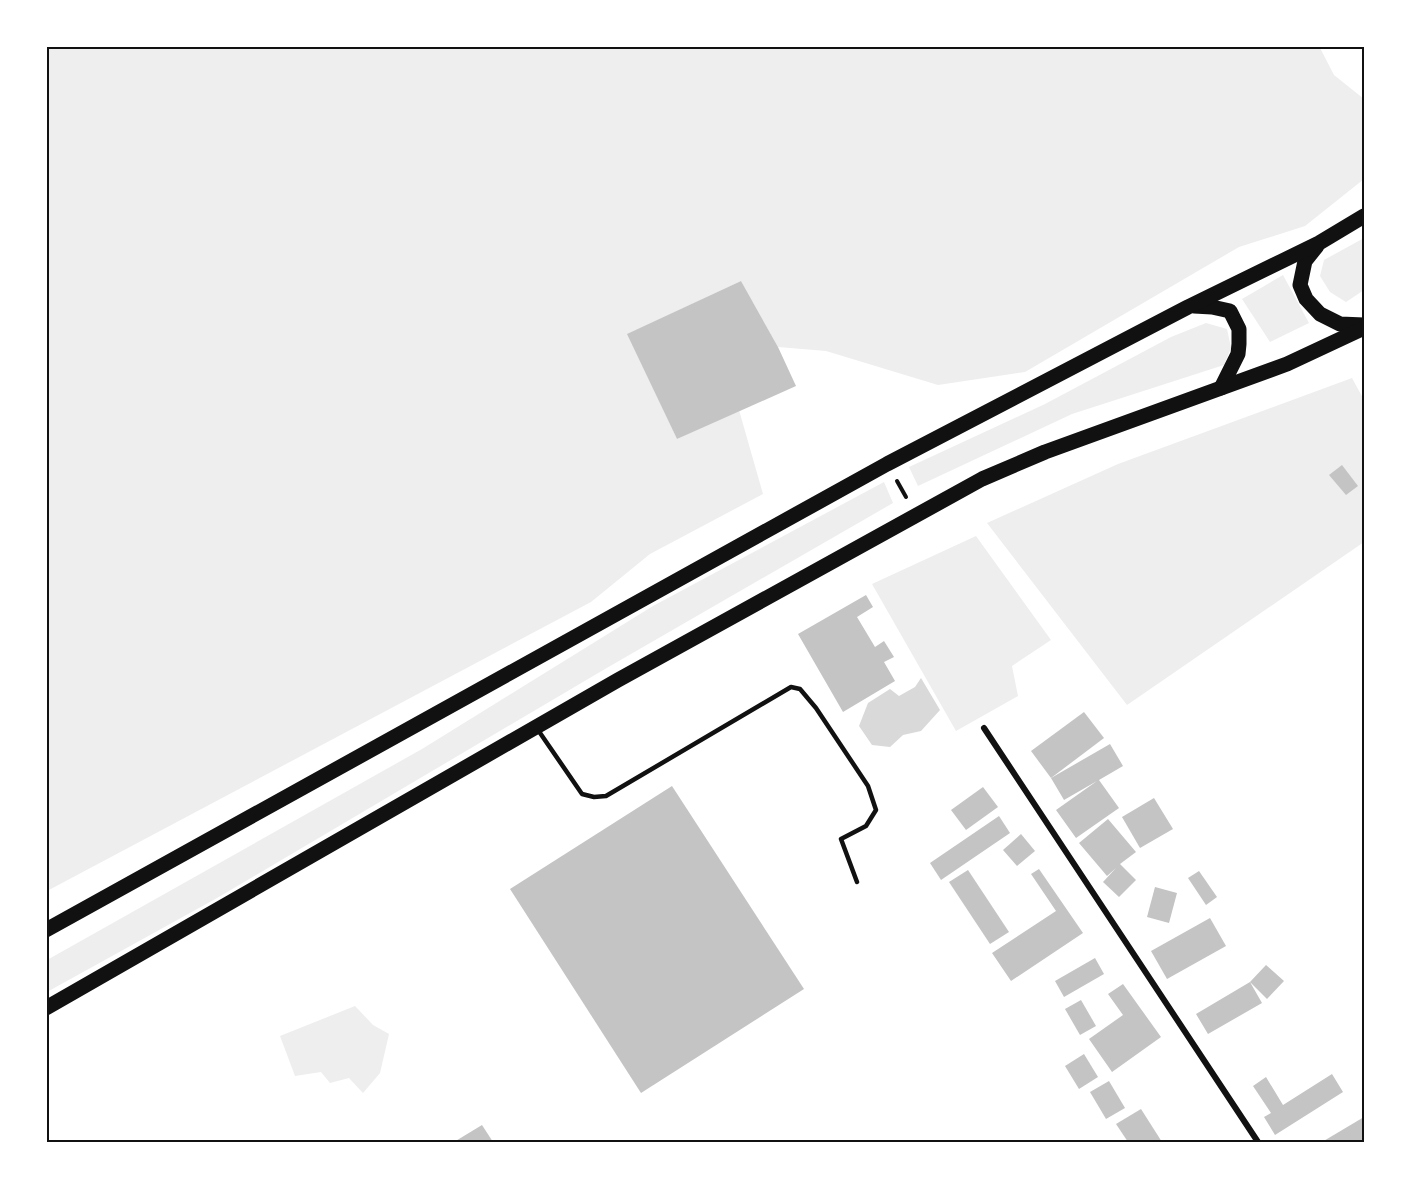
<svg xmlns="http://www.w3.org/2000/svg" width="1411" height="1189" font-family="'Archivo Narrow',sans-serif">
	<rect width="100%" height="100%" fill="#fff"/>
	<!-- green -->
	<g fill="#eee">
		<polygon points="1319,46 1334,75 1364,99 1364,179 1305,226 1239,247 1025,372 938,385 826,351 778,347 741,281 628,334 677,439 739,410 763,494 650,554 591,602 47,891 47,47"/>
		<polygon points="1364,238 1364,290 1346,302 1330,292 1320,276 1324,260"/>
		<polygon points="1283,275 1309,323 1270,342 1242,299"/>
		<polygon points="1206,323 1227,329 1231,348 1224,365 1072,414 918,486 909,467 1045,404 1171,337"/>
		<polygon points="1352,378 1364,400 1364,542 1127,705 987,523 1118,464"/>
		<polygon points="884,482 893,503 605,669 217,898 47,992 47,960 422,749 653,606"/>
		<polygon points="976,536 1051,640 1012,666 1018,696 956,731 872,584"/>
		<polygon points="355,1006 373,1025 389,1034 380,1073 363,1093 349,1078 330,1083 321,1072 295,1076 280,1036"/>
	</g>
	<!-- water -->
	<polygon fill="#d9d9d9" points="921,678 940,710 921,731 903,735 890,747 872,745 859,726 868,703 890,689 899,696 915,687"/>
	<!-- building -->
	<g fill="#c4c4c4">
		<polygon points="741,281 778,347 796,386 677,439 627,334"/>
		<polygon points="1342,465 1358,486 1346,495 1329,475"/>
		<polygon points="866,595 873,607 857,617 875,647 884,641 894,657 884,662 895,681 843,712 798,634"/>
		<polygon points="1084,712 1104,738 1051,778 1031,751"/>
		<polygon points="1110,744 1123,766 1099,780 1119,808 1076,838 1056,810 1097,781 1064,800 1051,778"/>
		<polygon points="672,786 804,989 641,1093 510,889"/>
		<polygon points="983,787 998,807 966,830 951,810"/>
		<polygon points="1154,798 1173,829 1140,848 1122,817"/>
		<polygon points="999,816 1010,833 941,880 930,863"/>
		<polygon points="1108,819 1136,852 1120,864 1136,880 1119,897 1103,882 1116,868 1107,876 1079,843"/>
		<polygon points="1021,834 1035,851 1017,866 1003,850"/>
		<polygon points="1039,869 1083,933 1011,981 992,953 1056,911 1031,874"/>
		<polygon points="968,870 1009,932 990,944 949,882"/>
		<polygon points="1199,871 1217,897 1206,905 1188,878"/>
		<polygon points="1155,887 1177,893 1169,923 1147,917"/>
		<polygon points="1210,918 1226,946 1167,979 1151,951"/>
		<polygon points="1095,958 1104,974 1064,997 1055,981"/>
		<polygon points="1266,965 1284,981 1267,999 1250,982 1262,1003 1208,1034 1196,1014 1250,982"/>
		<polygon points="1123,984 1161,1037 1112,1072 1089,1039 1123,1015 1108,994"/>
		<polygon points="1081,1000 1096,1026 1080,1035 1065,1009"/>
		<polygon points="1084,1054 1098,1077 1079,1089 1065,1066"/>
		<polygon points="1332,1074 1343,1092 1275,1135 1264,1117 1271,1113 1253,1086 1266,1077 1283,1105"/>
		<polygon points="1109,1081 1125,1108 1106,1119 1090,1092"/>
		<polygon points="1141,1109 1162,1142 1128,1142 1116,1124"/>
		<polygon points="1364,1117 1364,1140 1361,1142 1322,1142"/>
		<polygon points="482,1125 493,1142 454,1142"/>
	</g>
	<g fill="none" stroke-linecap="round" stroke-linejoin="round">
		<!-- path -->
		<polyline stroke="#111" stroke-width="4" points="897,481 906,497"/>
		<!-- service -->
		<polyline stroke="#111" stroke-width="4.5" points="538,730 582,794 594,797 606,796 791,687 800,689 816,708 868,786 876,810 866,826 841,839 857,882"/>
		<!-- minor -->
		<polyline stroke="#111" stroke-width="6" points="984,728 1258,1142"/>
		<!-- primary -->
		<g stroke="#111" stroke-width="15">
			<polyline points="1317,246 1305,261 1300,285 1306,299 1320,314 1340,324 1364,325"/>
			<polyline points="1194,306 1212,307 1230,311 1239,329 1239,344 1238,354 1221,388"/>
			<polyline points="46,930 887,464 1188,307 1319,243 1364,216"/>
			<polyline points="46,1008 618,680 982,479 1045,452 1287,364 1364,328"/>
		</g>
	</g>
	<!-- border -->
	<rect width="1411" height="1189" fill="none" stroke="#ffffff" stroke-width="96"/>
	<rect x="48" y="48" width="1315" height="1093" fill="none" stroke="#111" stroke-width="2"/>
</svg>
